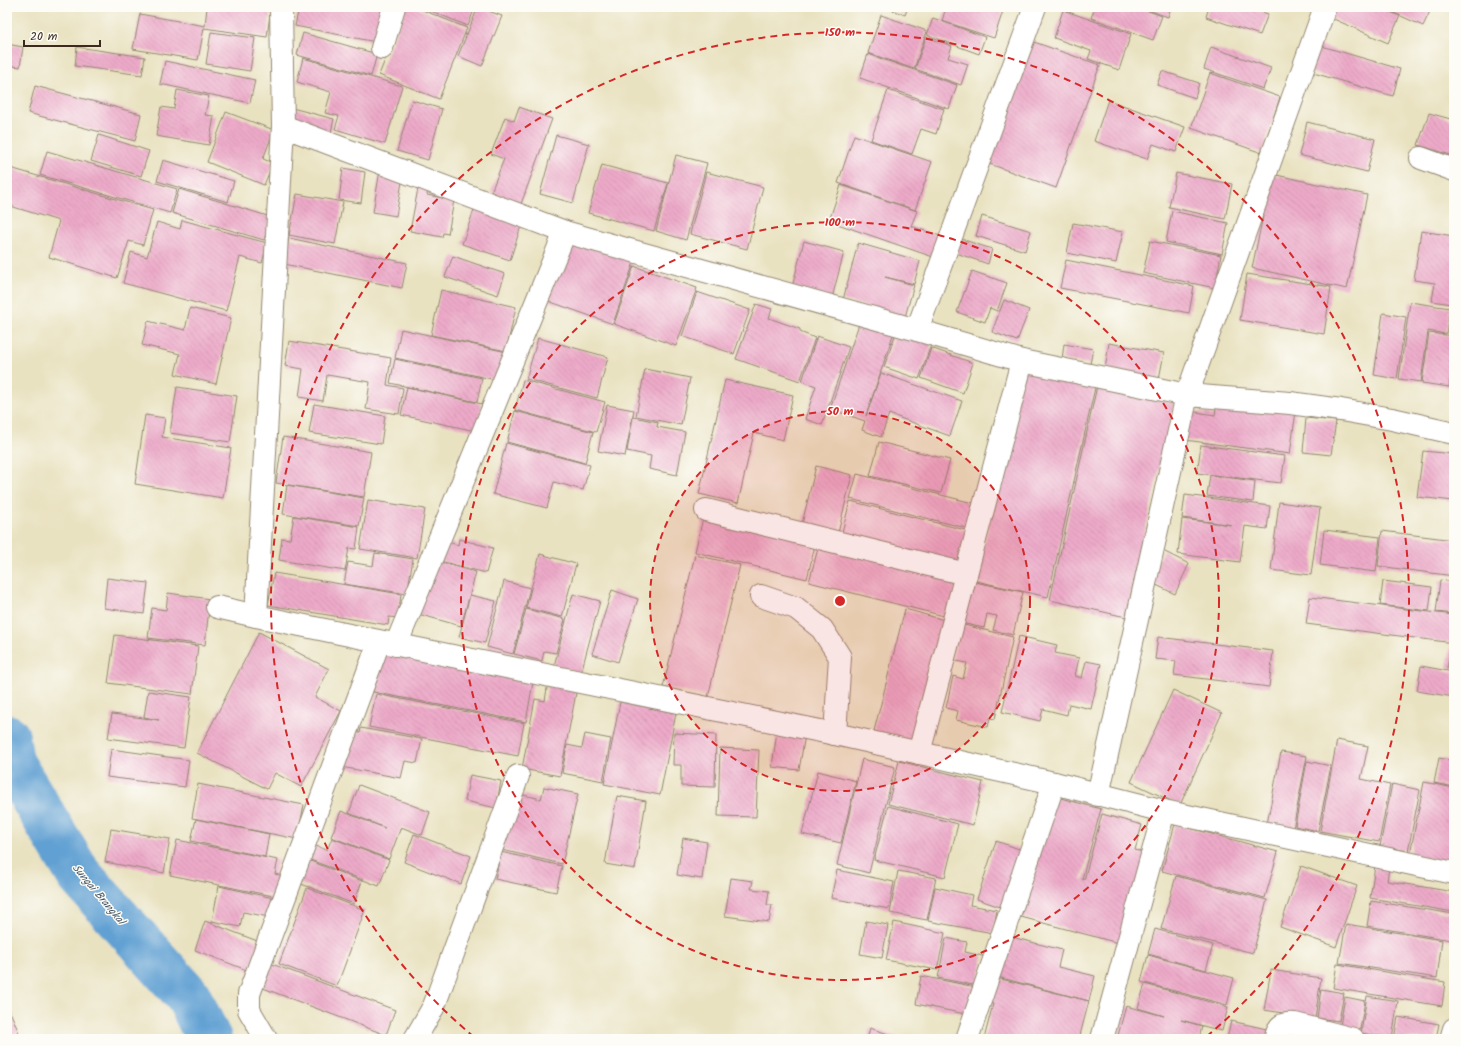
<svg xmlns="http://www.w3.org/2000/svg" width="1461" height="1046" font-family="Kalam,sans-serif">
	<defs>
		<pattern id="building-back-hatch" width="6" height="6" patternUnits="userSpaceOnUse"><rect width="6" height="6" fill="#edaac9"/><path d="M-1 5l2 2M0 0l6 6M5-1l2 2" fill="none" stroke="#cc92ac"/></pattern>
	</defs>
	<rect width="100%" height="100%" fill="#fdfcf7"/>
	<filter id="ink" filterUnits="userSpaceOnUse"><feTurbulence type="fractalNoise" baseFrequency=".025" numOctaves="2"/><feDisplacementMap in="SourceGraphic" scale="8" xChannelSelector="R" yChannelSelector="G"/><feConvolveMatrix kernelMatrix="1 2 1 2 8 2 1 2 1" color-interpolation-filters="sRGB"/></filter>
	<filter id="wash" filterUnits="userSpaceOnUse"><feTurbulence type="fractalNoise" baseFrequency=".012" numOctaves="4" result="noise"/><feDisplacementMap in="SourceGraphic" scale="16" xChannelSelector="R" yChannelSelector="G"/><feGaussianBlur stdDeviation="0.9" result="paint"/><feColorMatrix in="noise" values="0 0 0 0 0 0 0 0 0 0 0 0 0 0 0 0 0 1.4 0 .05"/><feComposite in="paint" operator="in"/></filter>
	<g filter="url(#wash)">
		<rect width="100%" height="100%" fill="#e9e2c1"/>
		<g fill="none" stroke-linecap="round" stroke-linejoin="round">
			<!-- river -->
			<polyline stroke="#61a0d3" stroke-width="46" points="7,737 11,762 79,875 188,996 209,1039"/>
		</g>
		<g id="blocks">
			<!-- building -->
			<g fill="url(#building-back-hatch)">
				<polygon points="207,7 271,7 267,37 204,28 198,60 133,49 140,14 205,26"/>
				<polygon points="299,7 383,7 376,42 295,26"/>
				<polygon points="406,7 415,7 467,28 439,99 379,75"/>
				<polygon points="421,7 475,7 468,26"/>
				<polygon points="478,7 502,16 482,66 458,56"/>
				<polygon points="885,7 908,7 905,15"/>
				<polygon points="946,7 993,7 1003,11 994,38 942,21"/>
				<polygon points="1095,7 1137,7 1162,16 1153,40 1091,18"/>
				<polygon points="1140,7 1171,7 1168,17"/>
				<polygon points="1209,7 1247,7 1268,14 1260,35 1206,17"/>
				<polygon points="1331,7 1378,7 1400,16 1388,43 1327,16"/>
				<polygon points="1381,7 1432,7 1423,26"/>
				<polygon points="1063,10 1131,34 1119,70 1088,59 1091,51 1054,38"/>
				<polygon points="881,15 927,31 914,69 868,53"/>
				<polygon points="933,18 985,37 979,54 927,35"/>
				<polygon points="211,32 255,38 250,71 206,64"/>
				<polygon points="303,33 377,54 371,76 297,55"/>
				<polygon points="926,37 952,46 948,58 968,64 961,85 915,69"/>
				<polygon points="1031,41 1100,65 1056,188 987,163"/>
				<polygon points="7,44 23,47 20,67 7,65"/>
				<polygon points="1318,45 1400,69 1393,96 1310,72"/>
				<polygon points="77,47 145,57 142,75 75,66"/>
				<polygon points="1211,47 1271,68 1263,89 1204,69"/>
				<polygon points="868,54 957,85 949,109 860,78"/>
				<polygon points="303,58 402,86 385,144 335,129 339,116 325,113 331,92 297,82"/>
				<polygon points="165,61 255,80 250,103 160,84"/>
				<polygon points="1162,71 1199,83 1195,98 1157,85"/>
				<polygon points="1210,73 1280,97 1262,153 1191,128"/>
				<polygon points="35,86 141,114 135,141 28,113"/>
				<polygon points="177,90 209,96 205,115 214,116 209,145 156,136 161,107 174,109"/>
				<polygon points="888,90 944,109 936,134 921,129 912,154 871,140"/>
				<polygon points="412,100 442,109 428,160 397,151"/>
				<polygon points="1108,100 1185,127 1176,152 1153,144 1147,159 1094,141"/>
				<polygon points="519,107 552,119 521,204 491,192 504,159 491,154 505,117 514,121"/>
				<polygon points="292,108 334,119 331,132 289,121"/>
				<polygon points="226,112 274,130 263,159 273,163 264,185 207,162"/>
				<polygon points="1429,113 1454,120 1454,156 1418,145"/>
				<polygon points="1307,122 1375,139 1367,172 1299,155"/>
				<polygon points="99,135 149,151 141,176 91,161"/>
				<polygon points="556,135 589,144 573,203 540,194"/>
				<polygon points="854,135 932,162 915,210 838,183"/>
				<polygon points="47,151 177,189 170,213 40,175"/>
				<polygon points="676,155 707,163 686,240 656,231"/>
				<polygon points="163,160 234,181 228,202 157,181"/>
				<polygon points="602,165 668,183 654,231 588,213"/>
				<polygon points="7,167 153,210 143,245 129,241 117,278 49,257 59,221 7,205"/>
				<polygon points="343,168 365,172 361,203 339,200"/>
				<polygon points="380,170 399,174 398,181 402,182 396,216 373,212"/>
				<polygon points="706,172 763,187 747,249 690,234"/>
				<polygon points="1176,173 1232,184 1225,219 1169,207"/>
				<polygon points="1272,174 1367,195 1347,289 1252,268"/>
				<polygon points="419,183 429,185 427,195 454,200 448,234 443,233 442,237 410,231"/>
				<polygon points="841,185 917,211 911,226 943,237 936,258 829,221"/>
				<polygon points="179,189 271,217 264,240 172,213"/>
				<polygon points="297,194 343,202 335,244 289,235"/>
				<polygon points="475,207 522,223 510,260 462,244"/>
				<polygon points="1172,211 1228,223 1222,254 1166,242"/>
				<polygon points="982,216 1031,231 1025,251 976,236"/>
				<polygon points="182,220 267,243 262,263 240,257 226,311 123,283 131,252 147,257 157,222 180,229"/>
				<polygon points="1073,223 1123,232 1116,263 1067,253"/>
				<polygon points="1421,231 1454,236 1454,283 1451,304 1432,301 1435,283 1414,280"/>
				<polygon points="289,238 407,263 402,288 284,264"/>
				<polygon points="569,239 634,262 613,324 548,301"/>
				<polygon points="961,239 992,249 988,264 956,253"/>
				<polygon points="804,241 844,252 832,298 792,287"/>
				<polygon points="1150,241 1221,255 1215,288 1143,273"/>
				<polygon points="858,243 920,261 914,284 885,277 914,285 905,317 843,300"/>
				<polygon points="453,256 505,274 498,295 445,277"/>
				<polygon points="1066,260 1194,286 1189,313 1060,288"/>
				<polygon points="634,266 697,288 676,346 614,324"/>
				<polygon points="972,271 1007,283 997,311 990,308 985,322 957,312"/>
				<polygon points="1247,274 1331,287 1324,334 1240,320"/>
				<polygon points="441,290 516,307 506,351 431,335"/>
				<polygon points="697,292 750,310 734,354 682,336"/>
				<polygon points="1004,300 1029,310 1017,341 992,332"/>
				<polygon points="1410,302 1450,308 1446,334 1428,331 1421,382 1399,379"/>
				<polygon points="1453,302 1454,302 1454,325 1450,324"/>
				<polygon points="756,304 772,309 769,318 800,329 800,332 815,338 800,381 736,359"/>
				<polygon points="190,308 231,318 216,384 175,374 180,354 142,345 148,321 185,330"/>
				<polygon points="1383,313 1406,317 1397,379 1374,375"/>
				<polygon points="860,321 894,332 866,416 881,373 962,401 950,436 889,414 881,437 862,430 865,421 830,409"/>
				<polygon points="401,329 507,352 501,381 395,358"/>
				<polygon points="897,330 932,342 919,379 884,367"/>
				<polygon points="1429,333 1454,336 1454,351 1449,387 1422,383"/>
				<polygon points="817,336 849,347 822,425 805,419 816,386 802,381"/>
				<polygon points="538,338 608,357 597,398 526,379"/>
				<polygon points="289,341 391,358 387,385 403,388 399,414 366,409 370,382 327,375 323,401 299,397 303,369 285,366"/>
				<polygon points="1109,343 1164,353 1159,379 1105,369"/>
				<polygon points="1064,344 1093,349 1090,364 1062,360"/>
				<polygon points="931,348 973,363 963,393 921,378"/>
				<polygon points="395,359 482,378 477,402 390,383"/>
				<polygon points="1023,367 1096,383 1048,597 976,581"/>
				<polygon points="645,369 690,378 681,425 636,416"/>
				<polygon points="523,380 605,402 596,432 515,410"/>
				<polygon points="725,380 793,395 783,440 754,433 738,503 699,494"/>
				<polygon points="1097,386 1174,403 1126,617 1050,600"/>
				<polygon points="177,387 237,396 230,442 170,433"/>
				<polygon points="407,387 482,404 476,431 401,415"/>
				<polygon points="1217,401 1296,411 1290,454 1185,440 1189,411 1215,415"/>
				<polygon points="314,404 385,416 381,444 309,433"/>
				<polygon points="607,405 634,410 625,456 598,451"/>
				<polygon points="515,411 593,432 585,463 507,442"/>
				<polygon points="145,415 165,418 162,437 231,448 223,498 135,484"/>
				<polygon points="633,417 658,422 657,427 685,432 677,475 649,469 651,456 627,451"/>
				<polygon points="1306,418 1336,421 1331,455 1303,452"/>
				<polygon points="283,437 371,452 364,497 276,483"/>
				<polygon points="879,442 950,460 941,493 870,476"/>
				<polygon points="506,443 590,465 583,490 554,482 547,508 493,494"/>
				<polygon points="1201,445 1285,456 1281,483 1197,473"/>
				<polygon points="1423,451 1454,454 1454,501 1417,497"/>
				<polygon points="816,466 852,475 838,533 802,524"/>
				<polygon points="857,474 977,504 970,529 850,499"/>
				<polygon points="1210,475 1255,481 1253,502 1207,496"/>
				<polygon points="287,485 364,498 359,526 283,514"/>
				<polygon points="1185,495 1270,506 1267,529 1245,526 1240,562 1178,554 1182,519 1232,525 1182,518"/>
				<polygon points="368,500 425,509 417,558 360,549"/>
				<polygon points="850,501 969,531 960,570 840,540"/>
				<polygon points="1279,502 1320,508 1311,575 1271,570"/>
				<polygon points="704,514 816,541 807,579 695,552"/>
				<polygon points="294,516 359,527 356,549 349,548 345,571 279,560 282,538 290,539"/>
				<polygon points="1324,530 1380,537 1376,572 1320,565"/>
				<polygon points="1382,531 1454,540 1454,576 1378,566"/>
				<polygon points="459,539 493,548 486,573 436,560 441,540 458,545"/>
				<polygon points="820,541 959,576 948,617 809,582"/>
				<polygon points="1163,551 1189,564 1175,594 1148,581"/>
				<polygon points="375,553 413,559 407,594 344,584 348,562 373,566"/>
				<polygon points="540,554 576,564 562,617 526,608"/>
				<polygon points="695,555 740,565 708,697 663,687"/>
				<polygon points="432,560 476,572 461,626 418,614"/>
				<polygon points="274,573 401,594 398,618 389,617 388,625 268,605"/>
				<polygon points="107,578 148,583 144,614 104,608"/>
				<polygon points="1440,580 1454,582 1454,614 1436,612"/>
				<polygon points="504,581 530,588 513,654 487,647"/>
				<polygon points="970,581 1023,592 1013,635 993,630 997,616 987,614 984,628 961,623"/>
				<polygon points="1383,581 1432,587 1429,611 1380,605"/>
				<polygon points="612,590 638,599 618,662 592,654"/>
				<polygon points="168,593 210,599 205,645 148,638 152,608 166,610"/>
				<polygon points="573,594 600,601 581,673 554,666"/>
				<polygon points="470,595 496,601 485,643 459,637"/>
				<polygon points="1310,597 1454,615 1454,643 1306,624"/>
				<polygon points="526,609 565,619 556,653 544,651 542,661 514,654"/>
				<polygon points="905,609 948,621 917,742 874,731"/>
				<polygon points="960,624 1013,637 995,719 990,718 988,727 956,720 958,711 946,708 953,676 963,679 967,663 952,660"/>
				<polygon points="259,632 329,669 315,697 341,711 301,787 275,773 267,789 197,753"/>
				<polygon points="115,635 198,646 192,694 108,683"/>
				<polygon points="1019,636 1057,645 1055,653 1079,658 1075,676 1082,678 1086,661 1101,664 1091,709 1069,704 1067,715 1043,709 1040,721 1002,712"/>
				<polygon points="1158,637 1273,651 1269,687 1174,675 1176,661 1155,659"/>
				<polygon points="1451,645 1454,645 1454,669 1447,668"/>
				<polygon points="380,653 533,682 526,722 373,692"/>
				<polygon points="1421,666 1454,672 1454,697 1417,691"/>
				<polygon points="548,682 577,688 560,776 522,769 535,699 545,701"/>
				<polygon points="1173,690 1222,713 1180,805 1131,782"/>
				<polygon points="148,691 191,697 184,748 108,738 112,714 159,720 144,717"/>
				<polygon points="376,694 524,723 518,756 369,727"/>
				<polygon points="620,702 676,713 660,795 604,784"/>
				<polygon points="361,728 422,739 417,763 405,761 401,778 341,767 347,731 360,733"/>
				<polygon points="777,731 805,735 799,770 772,767"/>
				<polygon points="674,733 716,735 715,787 681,786 681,765 673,765"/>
				<polygon points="585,734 611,739 603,781 562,773 567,745 582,748"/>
				<polygon points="1337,740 1368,746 1361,779 1390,785 1379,842 1320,831"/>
				<polygon points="1453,740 1454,740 1454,760 1450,759"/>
				<polygon points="720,748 759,750 756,817 718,816"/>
				<polygon points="111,749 189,760 185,787 107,777"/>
				<polygon points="1281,752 1307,756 1293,829 1267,824"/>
				<polygon points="1439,758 1454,761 1454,787 1434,783"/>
				<polygon points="862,759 895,767 869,873 837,865"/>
				<polygon points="899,761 983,782 973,825 888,804"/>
				<polygon points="1307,761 1331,766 1318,831 1295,826"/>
				<polygon points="818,771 856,781 841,843 802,834"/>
				<polygon points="470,775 501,781 496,808 465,801"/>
				<polygon points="1424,782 1454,788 1454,863 1410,854"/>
				<polygon points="198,784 304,805 297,839 192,818"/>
				<polygon points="1392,784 1420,790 1408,851 1380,846"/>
				<polygon points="359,785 430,812 422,835 401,827 389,859 331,837 341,811 385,828 349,813"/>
				<polygon points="544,787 578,794 562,864 502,850 515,793 541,799"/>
				<polygon points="617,796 646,801 635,869 605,864"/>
				<polygon points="1053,796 1101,809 1082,879 1084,880 1102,814 1142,825 1135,850 1146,853 1122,944 1021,917"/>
				<polygon points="888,806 958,824 945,877 874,860"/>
				<polygon points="196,819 269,834 265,857 191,841"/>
				<polygon points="1175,824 1278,852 1265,898 1162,871"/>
				<polygon points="111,829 170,839 164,873 105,862"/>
				<polygon points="414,834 471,856 461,884 404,862"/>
				<polygon points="332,838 389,860 379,886 308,859 313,845 327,850"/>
				<polygon points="683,838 707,842 702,879 677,875"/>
				<polygon points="177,840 278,860 275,874 283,876 278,897 170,875"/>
				<polygon points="996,841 1022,850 1003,908 977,899"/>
				<polygon points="501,852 562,866 556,892 495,879"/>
				<polygon points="305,859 362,881 354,904 296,882"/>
				<polygon points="1301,866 1357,886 1336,947 1280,927"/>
				<polygon points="1375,866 1389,868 1387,881 1454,892 1454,912 1370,898"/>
				<polygon points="837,870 894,882 889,909 831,898"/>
				<polygon points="898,871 936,878 927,920 890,913"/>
				<polygon points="1176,876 1267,900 1253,953 1161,929"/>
				<polygon points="731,878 753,881 751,889 769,891 767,905 772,905 769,922 725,916"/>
				<polygon points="219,886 278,899 274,918 243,912 240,927 212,921"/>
				<polygon points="935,887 972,895 970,905 997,910 993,933 928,921"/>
				<polygon points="307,888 365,910 337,986 279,964"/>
				<polygon points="1371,901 1454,914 1451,940 1367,926"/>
				<polygon points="205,921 260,942 249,971 195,950"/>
				<polygon points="866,921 888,925 882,958 860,954"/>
				<polygon points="894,922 945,933 937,970 886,960"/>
				<polygon points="1346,924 1442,940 1437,978 1339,963"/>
				<polygon points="1155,929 1213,945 1206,970 1148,954"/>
				<polygon points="1004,935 1062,950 1058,967 1095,976 1089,1001 994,976"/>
				<polygon points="946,938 967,942 965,952 983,956 978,986 938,978"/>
				<polygon points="1148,955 1234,978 1227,1005 1141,982"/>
				<polygon points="272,964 395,1010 386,1035 263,988"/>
				<polygon points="1337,964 1445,982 1442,1006 1333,988"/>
				<polygon points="1271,970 1321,978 1315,1018 1264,1010"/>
				<polygon points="921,976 976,987 970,1015 916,1004"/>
				<polygon points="993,977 1089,1001 1079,1039 984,1039 993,1004 987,1002"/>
				<polygon points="1145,984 1228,1007 1222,1031 1181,1020 1202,1026 1199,1039 1117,1039 1126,1006 1164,1016 1138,1008"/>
				<polygon points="1321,989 1344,993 1339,1021 1317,1018"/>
				<polygon points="1367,996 1398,1001 1392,1038 1361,1033"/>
				<polygon points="1345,997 1365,1001 1360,1029 1340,1026"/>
				<polygon points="9,1009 19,1033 7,1037 7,1010"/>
				<polygon points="1398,1017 1439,1024 1436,1039 1394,1039"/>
				<polygon points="1231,1021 1271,1030 1268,1039 1227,1039"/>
				<polygon points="870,1028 903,1039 867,1039"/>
				<polygon points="1288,1035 1300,1039 1287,1039"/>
			</g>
		</g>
	</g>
	<g filter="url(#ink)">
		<use href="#blocks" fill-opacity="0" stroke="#928670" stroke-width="1"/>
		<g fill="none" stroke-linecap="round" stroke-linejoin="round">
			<!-- minor casing -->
			<g stroke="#928670" stroke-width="24">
				<g id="minor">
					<polyline points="281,7 283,126 256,616 835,734 1054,783 1164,811 1454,873"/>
					<polyline points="382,48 394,7"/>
					<polyline points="283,126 565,232 917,330 1022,361 1187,395 1290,403 1341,410 1392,419 1454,433"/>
					<polyline points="1421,158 1454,170"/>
					<polyline points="917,330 1035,7"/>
					<polyline points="706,510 966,574"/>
					<polyline points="761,596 796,608 822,629 840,657 835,734"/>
					<polyline points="217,607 256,616"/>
					<polyline points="396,645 565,232"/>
					<polyline points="919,753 1022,361"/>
					<polyline points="1098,795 1187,395 1325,7"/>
					<polyline points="266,1039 249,1010 249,994 379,642"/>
					<polyline points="415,1039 434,1006 518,776"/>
					<polyline points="967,1039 1054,783"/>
					<polyline points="1102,1039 1164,811"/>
					<path d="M 1275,1039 C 1278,1025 1282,1023 1295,1024 L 1353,1039"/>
					<polyline points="1451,1039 1454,1029"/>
				</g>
			</g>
			<!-- minor -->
			<use href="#minor" stroke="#fff" stroke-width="22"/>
		</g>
	</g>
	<!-- distance rings -->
	<circle cx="840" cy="601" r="190" fill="#d62828" fill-opacity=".12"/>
	<g fill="none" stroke="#d62828" stroke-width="2" stroke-dasharray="7 5">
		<circle cx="840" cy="601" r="190"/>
		<circle cx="840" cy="601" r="379"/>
		<path d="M474 1037A569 569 0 1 1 1206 1037"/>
	</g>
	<g text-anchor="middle" stroke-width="3" stroke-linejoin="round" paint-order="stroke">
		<!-- water labels -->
		<g font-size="11" font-style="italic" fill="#4a5966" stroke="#fdfcf7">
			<text transform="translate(99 894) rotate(50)" y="4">Sungai Brangkal</text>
		</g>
	</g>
	<circle cx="840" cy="601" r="6" fill="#d62828" stroke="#fdfcf7" stroke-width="2"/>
	<g font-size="12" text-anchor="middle" font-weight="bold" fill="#d62828" stroke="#fdfcf7" stroke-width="3" stroke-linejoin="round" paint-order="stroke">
		<text x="840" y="36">150 m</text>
		<text x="840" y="226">100 m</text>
		<text x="840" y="415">50 m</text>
	</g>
	<!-- margin -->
	<rect width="1461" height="1046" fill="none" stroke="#fdfcf7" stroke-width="24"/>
	<!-- scale -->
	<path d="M24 40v6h76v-6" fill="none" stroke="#3b2a1e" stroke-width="2"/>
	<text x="30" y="40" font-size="12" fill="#3b2a1e" stroke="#fdfcf7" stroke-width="3" paint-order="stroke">20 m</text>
</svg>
